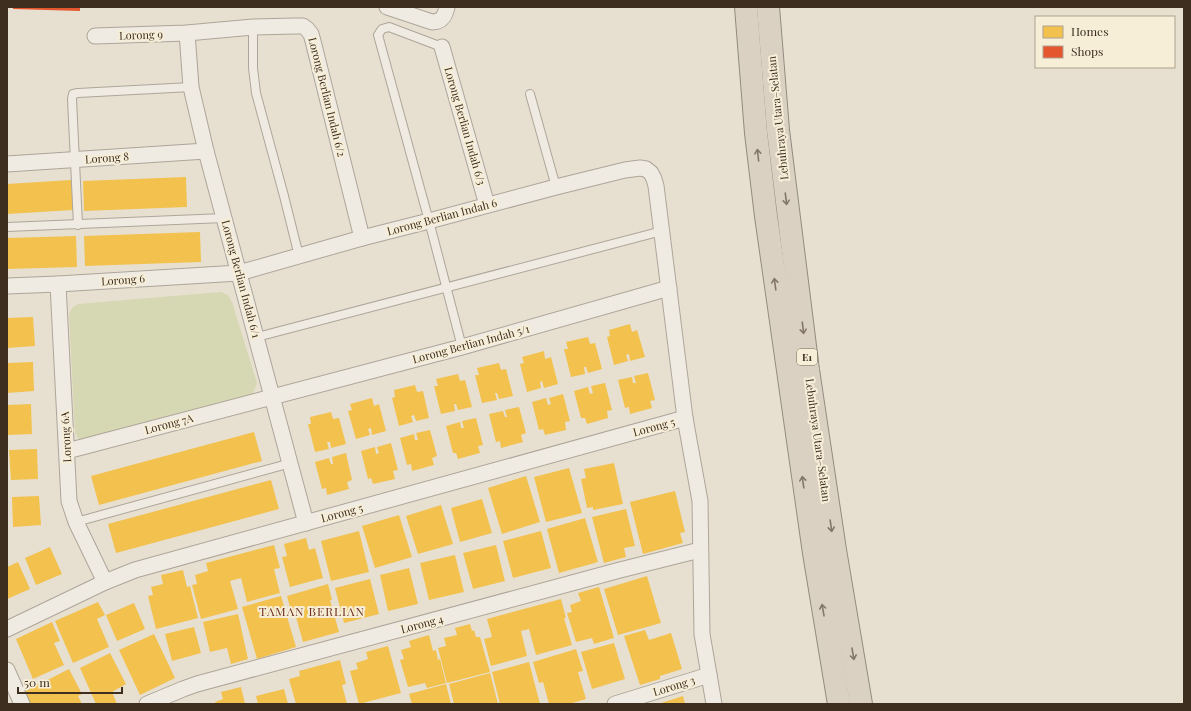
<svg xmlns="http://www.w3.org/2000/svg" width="1191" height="711" font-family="'Playfair Display',serif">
	<rect width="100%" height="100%" fill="#e7e0d1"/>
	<!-- green -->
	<polygon fill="#d6d7b3" points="221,292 228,295 232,302 257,383 250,401 87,443 78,438 75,433 69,314 72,308 78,304"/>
	<!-- homes -->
	<g fill="#f2c14e">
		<polygon points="186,177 187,207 84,211 83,181"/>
		<polygon points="71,180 73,210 7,214 7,184"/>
		<polygon points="200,232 201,262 85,266 84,236"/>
		<polygon points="76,236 77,267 7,269 7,238"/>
		<polygon points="33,317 35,346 7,348 7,318"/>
		<polygon points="630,324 632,332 637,330 645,357 630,361 629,354 626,355 628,361 614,365 607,337 610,336 609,330"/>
		<polygon points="588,337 590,344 595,343 602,369 588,373 586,367 584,367 585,374 571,377 564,349 568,349 566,342"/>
		<polygon points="544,351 545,359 551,357 558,384 544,388 542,381 540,382 541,388 527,392 520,364 524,363 522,357"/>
		<polygon points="33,362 34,391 7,393 7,363"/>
		<polygon points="499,363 501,370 506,369 513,396 499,399 497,393 495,393 497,400 482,403 475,375 479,375 477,368"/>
		<polygon points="648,373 655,400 650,401 652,408 630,414 629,407 625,408 618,380 632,377 633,383 636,383 634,376"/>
		<polygon points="458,374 460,381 465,380 472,407 458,410 456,404 454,404 455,411 441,414 434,386 438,386 436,379"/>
		<polygon points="605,383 612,410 607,411 608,418 587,424 585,418 581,418 574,391 588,387 590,394 593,393 591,386"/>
		<polygon points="415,385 417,392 423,391 429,418 416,421 414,415 411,416 413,422 399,426 392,398 395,397 394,390"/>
		<polygon points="563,394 570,421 565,422 566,430 545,435 543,429 539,430 532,402 546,398 548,405 551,404 549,398"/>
		<polygon points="372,398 374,406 379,404 386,431 372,435 371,428 368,429 370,435 356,439 348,411 352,410 350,404"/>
		<polygon points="31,404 32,434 7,435 7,405"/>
		<polygon points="519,407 526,433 521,435 523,442 501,448 500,441 496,442 489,414 503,411 505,417 507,417 505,410"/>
		<polygon points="331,412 333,419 339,418 346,444 331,448 330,442 327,442 329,449 315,452 308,424 311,424 310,417"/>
		<polygon points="476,418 483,445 478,446 480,453 458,459 456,453 453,453 446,426 460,422 461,428 464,428 462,421"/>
		<polygon points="430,430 437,456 432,458 434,465 412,471 411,464 407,465 400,438 414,434 415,440 418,440 416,433"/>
		<polygon points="254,432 262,461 99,505 91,476"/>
		<polygon points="391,443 398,470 393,471 395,479 373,484 371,478 368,479 361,451 375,447 376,454 379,453 377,447"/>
		<polygon points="37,449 38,479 11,480 9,450"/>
		<polygon points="346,453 352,480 347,482 349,489 327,495 326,488 322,489 315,462 329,458 331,464 333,464 332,457"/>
		<polygon points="614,463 623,504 593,510 593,507 587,508 581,479 586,478 584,469"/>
		<polygon points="569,468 582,513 546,522 534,477"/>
		<polygon points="526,476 540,522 502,534 488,488"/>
		<polygon points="271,480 279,509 116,553 108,524"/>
		<polygon points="675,491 685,532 680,533 683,543 643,554 630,502"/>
		<polygon points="39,496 41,525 13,527 12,497"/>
		<polygon points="482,499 492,533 460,542 451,508"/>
		<polygon points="441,505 453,544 418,554 406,516"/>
		<polygon points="626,509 635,546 624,548 626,557 604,563 592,517"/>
		<polygon points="399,515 412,557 375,568 362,526"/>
		<polygon points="585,518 598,562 559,573 547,529"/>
		<polygon points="359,531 369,572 331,581 321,541"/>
		<polygon points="541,531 551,568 513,578 503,541"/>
		<polygon points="306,538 309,550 315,548 323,578 290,587 282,557 287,556 284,544"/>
		<polygon points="274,545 280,568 274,569 280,593 247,602 241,578 230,581 238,609 201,619 192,585 197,584 195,575 208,571 206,563"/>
		<polygon points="496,545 505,581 473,589 463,553"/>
		<polygon points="50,547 62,574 36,585 25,558"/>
		<polygon points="455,555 464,592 429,600 420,563"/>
		<polygon points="18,562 30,589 7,599 7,567"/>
		<polygon points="409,568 418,604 388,611 380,575"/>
		<polygon points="183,570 187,587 190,586 198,618 156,629 148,596 153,595 151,587 163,584 161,575"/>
		<polygon points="647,576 661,623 618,635 604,589"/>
		<polygon points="370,579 379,614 344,623 335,588"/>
		<polygon points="328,584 332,600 330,600 339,632 303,642 294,610 291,611 287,596"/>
		<polygon points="599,587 614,638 594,644 592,638 576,642 567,613 572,612 570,605 581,601 578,593"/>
		<polygon points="281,596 296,647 257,659 242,607"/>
		<polygon points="561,599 566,618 564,618 572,645 536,655 529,629 521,631 527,656 491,666 484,639 492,637 487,619"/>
		<polygon points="98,602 105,615 97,619 109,647 73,663 55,621"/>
		<polygon points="134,603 145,629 117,641 106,615"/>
		<polygon points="238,614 248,659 231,664 227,648 210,652 203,622"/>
		<polygon points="52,622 60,641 54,643 64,665 33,679 16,639"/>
		<polygon points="470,624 472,631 474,630 476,637 480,637 490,672 447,683 438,648 446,646 444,638 457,635 455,628"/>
		<polygon points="194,627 201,653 172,661 165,634"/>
		<polygon points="645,630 649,640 671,633 682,669 660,676 660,679 640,685 624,636"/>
		<polygon points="154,634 175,678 140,695 119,650"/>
		<polygon points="429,635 433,651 436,650 438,660 440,659 446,683 427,688 425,683 408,687 400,660 404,659 401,650 411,647 409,641"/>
		<polygon points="614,643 625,679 592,689 581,652"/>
		<polygon points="388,646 401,693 359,704 350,671 358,669 356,663 368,659 366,652"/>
		<polygon points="576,649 583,671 578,672 586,699 569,704 549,704 543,682 539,683 533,662"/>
		<polygon points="110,653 126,684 112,692 117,704 96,704 80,668"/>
		<polygon points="340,660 346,684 342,685 347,704 296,704 289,679 300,676 299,671"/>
		<polygon points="529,662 540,704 500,704 492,672"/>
		<polygon points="69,669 82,694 78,696 82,704 28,704 22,693"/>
		<polygon points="490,673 498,704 454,704 449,684"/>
		<polygon points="446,684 451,704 412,704 409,694"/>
		<polygon points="241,687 245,704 216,704 215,702 223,699 221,692"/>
		<polygon points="284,689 288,704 258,704 256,696"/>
		<polygon points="683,696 685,704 658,704"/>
	</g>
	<!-- shops -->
	<polygon fill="#e4572e" points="13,7 80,7 80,11 13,9"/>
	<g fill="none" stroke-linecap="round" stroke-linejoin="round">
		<!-- service casing -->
		<g stroke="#ada599" stroke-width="10">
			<g id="service">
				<polyline points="253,27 253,68 256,93 284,196 299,256"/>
				<polyline points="442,47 389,27 382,29 378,35 429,221 462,347"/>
				<polyline points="530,94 556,187"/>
				<polyline points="78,225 72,99 73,94 78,93 191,87"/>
				<polyline points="7,227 224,218"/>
				<polyline points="257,337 662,231"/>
				<polyline points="76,522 291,463"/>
			</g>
		</g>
		<!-- minor casing -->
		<g stroke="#ada599" stroke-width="17">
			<g id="minor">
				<path d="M 387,7 L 432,22 C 442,22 445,16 447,7"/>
				<polyline points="187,33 191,87 206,151 306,523"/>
				<polyline points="95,36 187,33 253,27 295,26 303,26 307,29 311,34 313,41 362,238"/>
				<polyline points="442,47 487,205"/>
				<polyline points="7,164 206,151"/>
				<polyline points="58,284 69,501 76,522 105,582"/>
				<polyline points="7,286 58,284 239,273 362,238 429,221 556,187 625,170 640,168 646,169 651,173 654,179 656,186 685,418 700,501 702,634 714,704"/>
				<polyline points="67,451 462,347 669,288"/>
				<polyline points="7,629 105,582 135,570 685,418"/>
				<polyline points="7,670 22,704"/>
				<polyline points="147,704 183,689 197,684 620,570 700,550"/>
				<polyline points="615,704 709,675"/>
			</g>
		</g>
		<!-- motorway casing -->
		<g stroke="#928b80" stroke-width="24">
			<g id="motorway">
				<polyline points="746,7 756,133 766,216 814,553 839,704"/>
				<polyline points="768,7 778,130 808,370 835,550 861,704"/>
			</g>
		</g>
		<!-- service -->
		<use href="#service" stroke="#efebe3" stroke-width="8"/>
		<!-- minor -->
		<use href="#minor" stroke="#efebe3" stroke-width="15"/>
		<!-- motorway -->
		<use href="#motorway" stroke="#dad1c2" stroke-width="22"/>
	</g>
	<!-- one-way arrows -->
	<defs><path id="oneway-shaft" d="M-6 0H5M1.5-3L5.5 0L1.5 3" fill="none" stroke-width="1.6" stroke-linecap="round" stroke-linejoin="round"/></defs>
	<g stroke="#847769">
		<use href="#oneway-shaft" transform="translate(758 155) rotate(-96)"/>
		<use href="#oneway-shaft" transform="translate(786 199) rotate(83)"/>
		<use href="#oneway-shaft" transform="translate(775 284) rotate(-98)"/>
		<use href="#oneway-shaft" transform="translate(803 328) rotate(83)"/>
		<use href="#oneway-shaft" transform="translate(803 482) rotate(-98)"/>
		<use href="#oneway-shaft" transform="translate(831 526) rotate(82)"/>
		<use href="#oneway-shaft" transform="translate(823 610) rotate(-100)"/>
		<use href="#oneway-shaft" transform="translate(853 654) rotate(80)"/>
	</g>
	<g text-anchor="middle" stroke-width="4" stroke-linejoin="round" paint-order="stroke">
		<!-- shield labels -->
		<rect fill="#f7eed8" stroke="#756857" stroke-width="1" x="797" y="349" width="20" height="16" rx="3"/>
		<g font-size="10" font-weight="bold" fill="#3d2e20">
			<text x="807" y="361">E1</text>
		</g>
		<!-- street labels -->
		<g font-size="11" fill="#3d2e20" stroke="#f7eed8">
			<text transform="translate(141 35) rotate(-2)" y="4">Lorong 9</text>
			<text transform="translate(327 97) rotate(76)" y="4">Lorong Berlian Indah 6/2</text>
			<text transform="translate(778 118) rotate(-96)" y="4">Lebuhraya Utara–Selatan</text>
			<text transform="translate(465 126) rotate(74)" y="4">Lorong Berlian Indah 6/3</text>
			<text transform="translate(107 158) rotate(-4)" y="4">Lorong 8</text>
			<text transform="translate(442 217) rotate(-15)" y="4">Lorong Berlian Indah 6</text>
			<text transform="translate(241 279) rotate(75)" y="4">Lorong Berlian Indah 6/1</text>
			<text transform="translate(123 280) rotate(-4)" y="4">Lorong 6</text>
			<text transform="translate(471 344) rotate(-15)" y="4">Lorong Berlian Indah 5/1</text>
			<text transform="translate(169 424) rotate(-15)" y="4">Lorong 7A</text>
			<text transform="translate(654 427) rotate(-15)" y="4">Lorong 5</text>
			<text transform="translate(66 437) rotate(-93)" y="4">Lorong 6A</text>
			<text transform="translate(818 440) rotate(82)" y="4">Lebuhraya Utara–Selatan</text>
			<text transform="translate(342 513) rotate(-15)" y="4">Lorong 5</text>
			<text transform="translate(422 624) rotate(-15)" y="4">Lorong 4</text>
			<text transform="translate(674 686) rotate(-17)" y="4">Lorong 3</text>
		</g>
		<!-- neighbourhood labels -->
		<g font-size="12" letter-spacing="1" fill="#6b2e1e" stroke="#f7eed8">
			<text x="312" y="616">TAMAN BERLIAN</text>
		</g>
	</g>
	<!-- border -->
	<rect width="1191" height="711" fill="none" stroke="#3d2e20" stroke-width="16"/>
	<!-- legend -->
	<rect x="1035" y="16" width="140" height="52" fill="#f7eed8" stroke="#ada18e"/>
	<rect x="1043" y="26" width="20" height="12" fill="#f2c14e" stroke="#ada18e"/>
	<text x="1071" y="36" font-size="12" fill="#3d2e20">Homes</text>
	<rect x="1043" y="46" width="20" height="12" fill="#e4572e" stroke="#ada18e"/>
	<text x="1071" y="56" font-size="12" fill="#3d2e20">Shops</text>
	<!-- scale -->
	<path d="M18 687v6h104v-6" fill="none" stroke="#3d2e20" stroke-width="2"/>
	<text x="24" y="687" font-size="12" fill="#3d2e20" stroke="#f7eed8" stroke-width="3" paint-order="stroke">50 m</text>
</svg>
